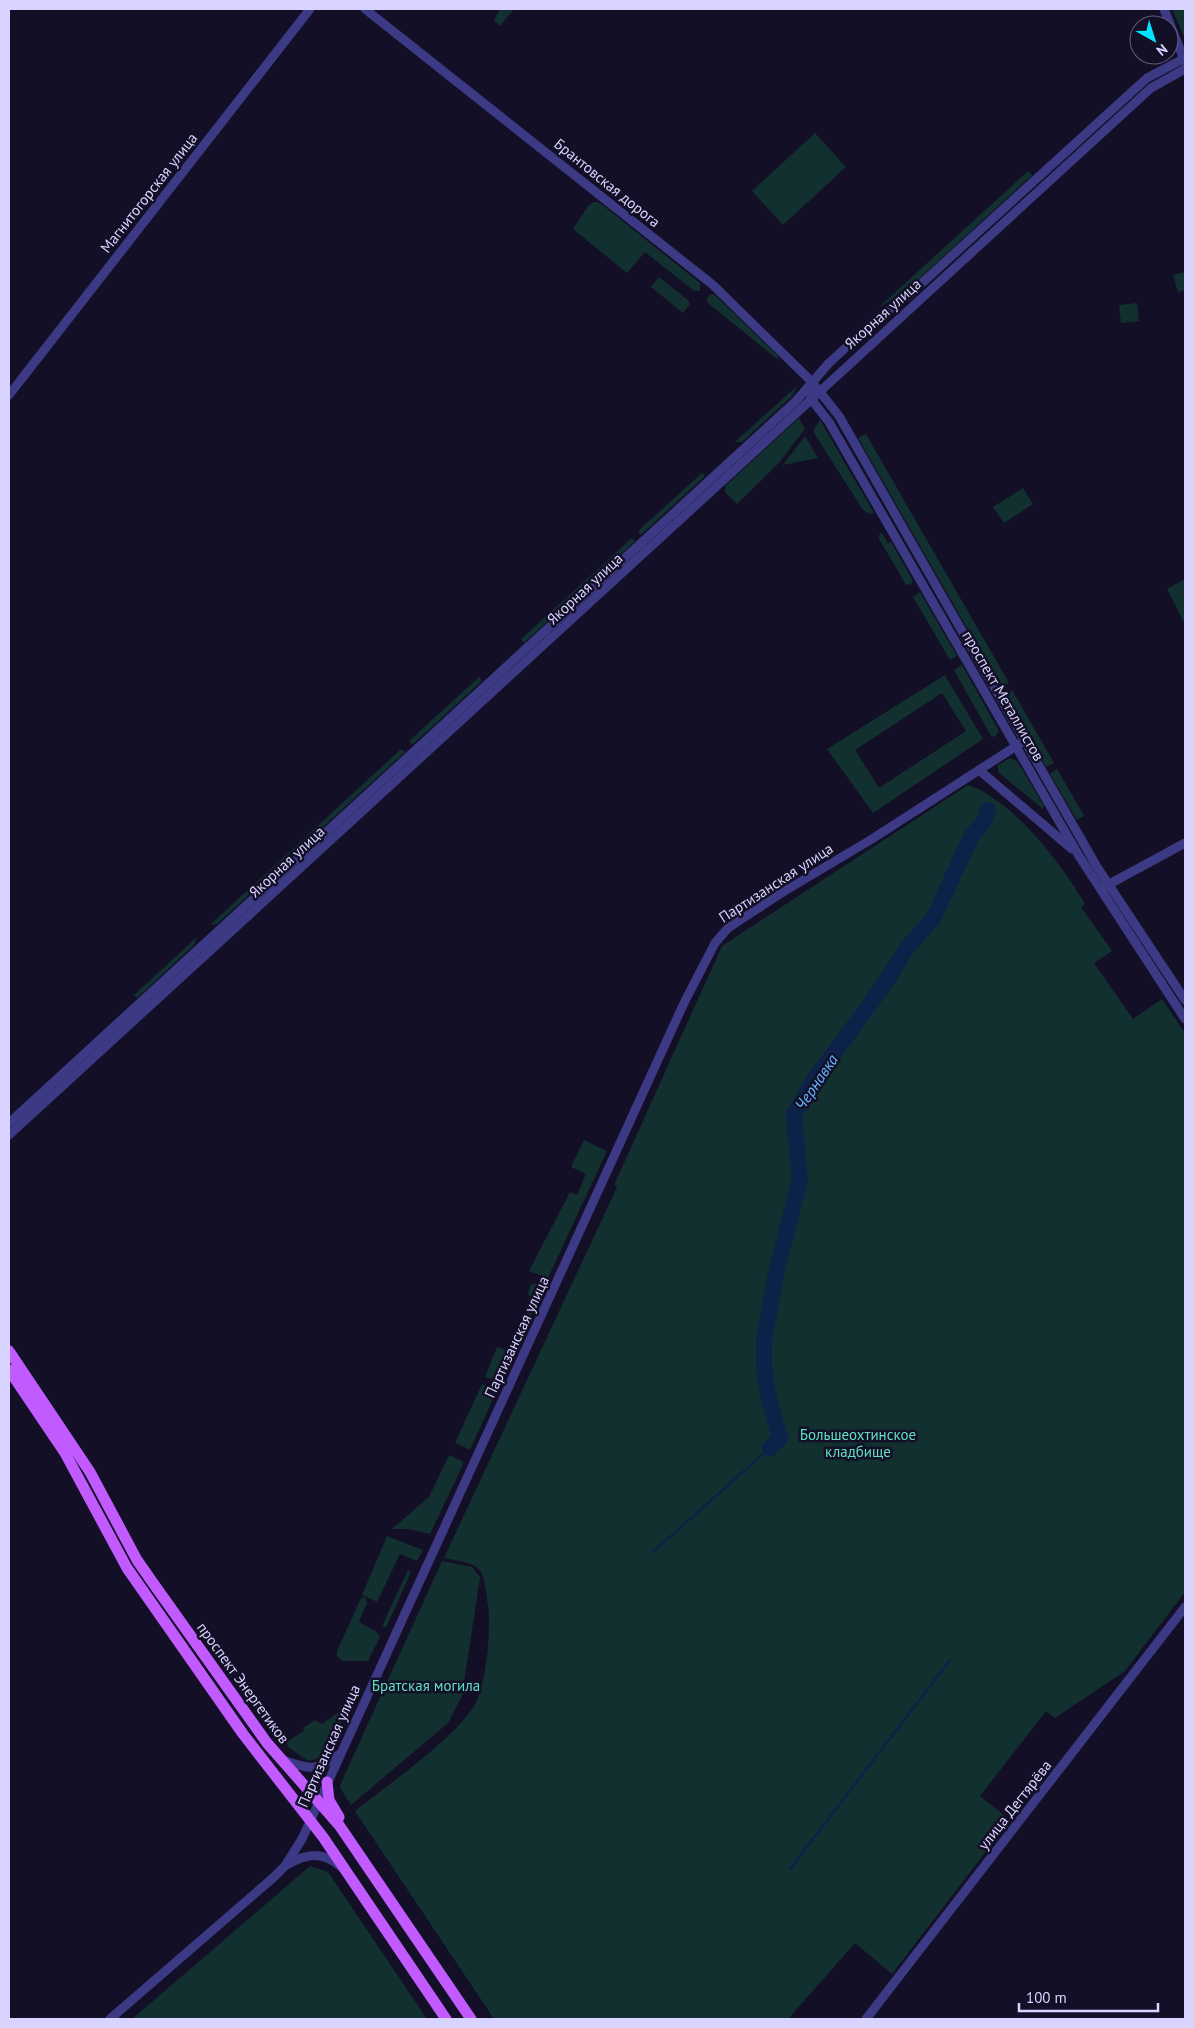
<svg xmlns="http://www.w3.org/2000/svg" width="1194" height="2028" font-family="'PT Sans',sans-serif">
	<rect width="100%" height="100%" fill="#130f26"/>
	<!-- green -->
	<g fill="#12302f" fill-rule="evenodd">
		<polygon points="500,9 514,9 500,26 494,20"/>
		<polygon points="1172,9 1185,9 1185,39"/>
		<polygon points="815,133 846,167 783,225 752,191"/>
		<polygon points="1028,171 1032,175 907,290 878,308"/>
		<polygon points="594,202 600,203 700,283 700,291 694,291 645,252 627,273 573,229 588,206"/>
		<polygon points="1185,272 1185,290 1178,292 1173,275"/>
		<polygon points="659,277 689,301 690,304 683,313 651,287"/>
		<polygon points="710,294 715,295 779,357 777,359 708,303 707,298"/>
		<polygon points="1137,303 1139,321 1121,323 1119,305"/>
		<polygon points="798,385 792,396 742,442 735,442"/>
		<polygon points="799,418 805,429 778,464 737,504 725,492 725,486"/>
		<polygon points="820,420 874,513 869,514 863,510 814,433 814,429"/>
		<polygon points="866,434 1009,683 1001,687 858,438"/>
		<polygon points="805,436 818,458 783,465"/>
		<polygon points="702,473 705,476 641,535 638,531"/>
		<polygon points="1023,488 1033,504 1004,523 993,507"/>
		<polygon points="881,532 888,543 891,542 913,581 911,584 906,585 878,537"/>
		<polygon points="632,538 635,541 524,643 521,639"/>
		<polygon points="1185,579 1185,625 1167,589"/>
		<polygon points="920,592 957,656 950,660 913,597"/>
		<polygon points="962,665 999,731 995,737 991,736 954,670"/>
		<path d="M 945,675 L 983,739 L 873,813 L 827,749 ZM 942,693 L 966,731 L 879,788 L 855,750 Z"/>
		<polygon points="479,677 482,681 412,745 409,741"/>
		<polygon points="1012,690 1054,763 1046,767 1005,694"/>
		<polygon points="401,749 405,752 217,924 210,925"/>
		<polygon points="1010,758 1017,761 1044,806 1043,809 998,772 998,765"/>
		<polygon points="1057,769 1084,816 1077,820 1050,774"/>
		<path d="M 968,785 C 1012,799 1063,865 1085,904 L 1081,907 L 1112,951 L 1094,963 L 1133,1019 L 1162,999 L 1185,1033 L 1185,1592 L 1125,1671 L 1055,1718 L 1046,1711 L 980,1796 L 1010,1820 L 892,1974 L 855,1943 L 788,2019 L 494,2019 L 355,1811 C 387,1785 459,1736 476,1702 C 487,1680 491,1628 488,1605 C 483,1565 483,1565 444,1558 L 617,1187 L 614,1185 L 722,946 Z"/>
		<polygon points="197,937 194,945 137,998 134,995"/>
		<polygon points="584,1140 607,1151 548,1278 529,1271 570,1192 577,1195 586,1174 571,1167"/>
		<polygon points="535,1283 544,1289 516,1348 513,1347 532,1301 528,1293 531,1285"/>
		<polygon points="497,1347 514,1353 501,1382 485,1377"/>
		<polygon points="482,1384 497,1390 470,1450 455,1443"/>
		<polygon points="449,1455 462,1461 463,1465 430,1534 409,1529 392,1529 429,1497"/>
		<polygon points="387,1536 423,1550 417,1561 400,1554 377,1602 362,1595"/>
		<polygon points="442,1561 472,1567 480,1577 462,1696 448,1723 351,1805 340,1788 341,1783"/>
		<polygon points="408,1570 411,1572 386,1628 382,1626"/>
		<polygon points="365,1597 367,1603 359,1622 377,1632 380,1637 368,1661 342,1661 337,1656 337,1651 361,1598"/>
		<polygon points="353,1698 330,1749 327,1748 319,1758 308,1761 288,1747 286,1742 304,1731 303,1728 315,1720 322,1724 340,1711 339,1708"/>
		<polygon points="310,1866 328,1872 427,2019 132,2019"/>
	</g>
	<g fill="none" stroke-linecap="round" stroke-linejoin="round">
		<!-- stream -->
		<g stroke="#0c2248" stroke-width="2.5">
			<polyline points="653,1552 763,1454"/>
			<polyline points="790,1869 950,1660"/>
		</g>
		<!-- river -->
		<polyline stroke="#0c2248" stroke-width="16" points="770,1448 780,1438 769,1400 764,1368 764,1341 776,1273 800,1180 794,1115 810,1086 883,986 907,948 934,917 971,837 984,821 988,810"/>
		<!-- minor -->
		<g stroke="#3d3a85" stroke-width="9">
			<polyline points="365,9 713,285 812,382 839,416 1097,867 1185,1000"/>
			<polyline points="1164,9 1185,62"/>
			<polyline points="811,394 811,399 829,422 1079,856 1185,1019"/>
			<polyline points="9,395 310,9"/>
			<polyline points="979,770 1072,849"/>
			<polyline points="1104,887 1185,843"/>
			<polyline points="9,1123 796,401 829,363 876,320 910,294 1147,78 1185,58"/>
			<polyline points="9,1135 1151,88 1185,69"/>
			<path d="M 283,1760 C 308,1769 317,1772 338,1755"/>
			<path d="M 287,1865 C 307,1853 323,1851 341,1867"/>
			<polyline points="110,2019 274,1877 285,1866 302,1839 684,1003 715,943 728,928 783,892 872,839 1024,741"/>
			<polyline points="866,2019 1185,1607"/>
		</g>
		<!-- major -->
		<g stroke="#c25bff" stroke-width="11">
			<polyline points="9,1351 90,1472 137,1560 153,1583 267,1743 339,1825 471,2019"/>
			<polyline points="9,1370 65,1453 127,1568 243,1734 323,1837 446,2019"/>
			<polyline points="327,1782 329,1800 339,1817"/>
		</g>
	</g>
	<g text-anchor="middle" stroke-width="5" stroke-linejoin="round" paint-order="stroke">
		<!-- street labels -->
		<g font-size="15" fill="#d9d4ff" stroke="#130f26">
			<text transform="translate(607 183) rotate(39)" y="5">Брантовская дорога</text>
			<text transform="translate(149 193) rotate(-52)" y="5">Магнитогорская улица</text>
			<text transform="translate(883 314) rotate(-42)" y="5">Якорная улица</text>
			<text transform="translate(585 589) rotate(-43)" y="5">Якорная улица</text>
			<text transform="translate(1003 696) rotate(60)" y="5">проспект Металлистов</text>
			<text transform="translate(287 862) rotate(-43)" y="5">Якорная улица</text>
			<text transform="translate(776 883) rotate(-33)" y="5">Партизанская улица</text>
			<text transform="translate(517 1337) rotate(-65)" y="5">Партизанская улица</text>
			<text transform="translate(243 1683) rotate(54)" y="5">проспект Энергетиков</text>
			<text transform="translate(329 1746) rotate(-66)" y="5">Партизанская улица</text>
			<text transform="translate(1015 1805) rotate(-52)" y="5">улица Дегтярёва</text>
		</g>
		<!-- park labels -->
		<g font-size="15" fill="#5fe0c0" stroke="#130f26">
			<text x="858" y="1440">Большеохтинское<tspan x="858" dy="17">кладбище</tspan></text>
			<text x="426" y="1691">Братская могила</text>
		</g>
		<!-- water labels -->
		<g font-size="16" font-style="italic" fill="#62b6ff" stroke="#130f26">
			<text transform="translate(816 1082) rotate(-56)" y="6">Чернавка</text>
		</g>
	</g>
	<!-- border -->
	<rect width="1194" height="2028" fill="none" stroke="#d9d4ff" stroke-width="20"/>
	<!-- north arrow -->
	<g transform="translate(1154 40) rotate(141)"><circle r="24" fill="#130f26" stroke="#625e7d"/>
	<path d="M0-4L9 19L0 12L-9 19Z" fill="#00e5ff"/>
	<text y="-8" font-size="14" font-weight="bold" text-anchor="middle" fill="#d9d4ff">N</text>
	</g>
	<!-- scale -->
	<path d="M1019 2003v8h139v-8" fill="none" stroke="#d9d4ff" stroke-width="2.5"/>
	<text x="1026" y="2003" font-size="15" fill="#d9d4ff" stroke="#130f26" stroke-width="4" paint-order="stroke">100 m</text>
</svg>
